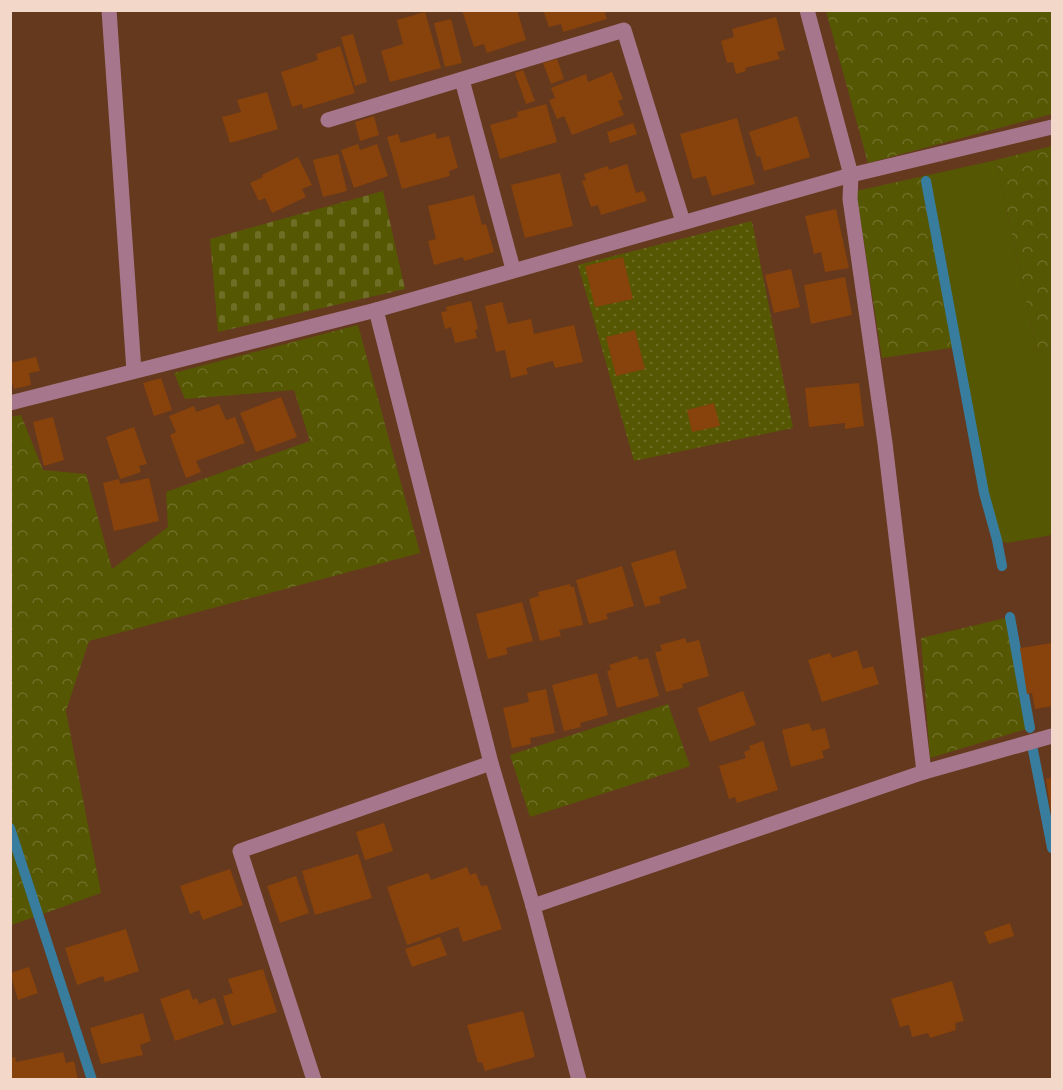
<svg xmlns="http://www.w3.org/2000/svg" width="1063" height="1090" font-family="Quicksand,sans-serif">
	<defs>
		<pattern id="forest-crowns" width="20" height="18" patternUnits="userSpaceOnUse" patternTransform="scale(1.5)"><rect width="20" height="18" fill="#555703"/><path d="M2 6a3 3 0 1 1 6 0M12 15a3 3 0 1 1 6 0" fill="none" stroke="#6e6e26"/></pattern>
		<pattern id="cemetery-stones" width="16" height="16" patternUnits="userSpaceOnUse" patternTransform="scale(1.5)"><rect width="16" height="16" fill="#555703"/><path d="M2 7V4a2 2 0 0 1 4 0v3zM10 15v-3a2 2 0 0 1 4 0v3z" fill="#6e6e26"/></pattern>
		<pattern id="park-dots" width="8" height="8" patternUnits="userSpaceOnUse" patternTransform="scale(1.5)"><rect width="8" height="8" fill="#555703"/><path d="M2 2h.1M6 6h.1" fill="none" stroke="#6e6e26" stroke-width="1.8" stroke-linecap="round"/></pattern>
	</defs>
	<rect width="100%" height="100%" fill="#65391e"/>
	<!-- grass -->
	<polygon fill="#555703" points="996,160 1037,352 1052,349 1052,535 1007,543 997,540 984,493 924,176"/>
	<!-- forest -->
	<g fill="url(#forest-crowns)">
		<polygon points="826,11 1052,11 1052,114 868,163"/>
		<polygon points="1052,146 1052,349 1037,352 996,160"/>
		<polygon points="924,176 958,347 882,358 856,191"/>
		<polygon points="358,325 420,553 89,641 66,711 101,893 12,925 11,417 21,415 43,470 86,474 112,569 168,527 166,492 310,441 294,390 185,399 174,373"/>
		<polygon points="1010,617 1030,728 930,758 921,638"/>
		<polygon points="668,704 690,766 530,817 510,755"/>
	</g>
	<!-- cemetery -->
	<polygon fill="url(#cemetery-stones)" points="383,191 405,289 218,332 210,239"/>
	<!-- park -->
	<polygon fill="url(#park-dots)" points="752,221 793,428 634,461 578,265"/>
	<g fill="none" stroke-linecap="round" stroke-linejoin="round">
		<!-- stream -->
		<g stroke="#387d9e" stroke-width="10">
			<polyline points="926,181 984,493 997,540 1002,566"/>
			<polyline points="1010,617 1030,728"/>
			<polyline points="1033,750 1052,848"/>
			<polyline points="10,828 92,1080"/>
		</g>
	</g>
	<!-- building -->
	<g fill="#88420b">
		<polygon points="462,10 517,10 526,40 487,53 484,44 474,47"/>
		<polygon points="543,10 604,10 607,19 563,32 561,24 549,27"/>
		<polygon points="425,12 441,68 390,82 381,51 403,44 397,20"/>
		<polygon points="776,17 785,50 777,52 780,59 745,68 746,71 736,74 733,62 727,63 721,41 734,37 732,29"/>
		<polygon points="451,19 462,63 445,67 434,23"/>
		<polygon points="353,34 367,82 355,86 341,37"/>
		<polygon points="340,46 355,93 303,109 302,104 292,107 281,72 318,60 316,54"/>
		<polygon points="557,59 564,79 551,84 543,63"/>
		<polygon points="523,70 535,101 526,104 515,73"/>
		<polygon points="612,72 623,99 618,101 624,115 572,135 564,116 557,119 549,100 555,98 551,88 586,74 588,82"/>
		<polygon points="267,92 278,129 230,143 222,117 241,112 237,100"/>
		<polygon points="546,104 557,142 500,159 490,125 518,117 517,112"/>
		<polygon points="374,116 379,135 360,141 355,122"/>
		<polygon points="797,116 810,157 764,171 760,156 757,157 749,132"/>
		<polygon points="737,118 755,184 712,196 706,176 693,179 680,134"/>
		<polygon points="633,123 637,134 610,143 607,132"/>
		<polygon points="435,133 437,139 449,136 458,168 449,171 450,176 402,189 387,137 398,134 401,143"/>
		<polygon points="358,144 360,150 377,144 388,176 354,188 341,150"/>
		<polygon points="338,154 347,191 323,197 313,160"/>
		<polygon points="298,157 312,185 302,189 306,197 272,213 265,198 259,201 250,183 263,177 262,175"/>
		<polygon points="627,164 636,193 643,191 647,201 601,215 598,205 591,207 582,181 586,180 584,174 608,166 609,170"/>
		<polygon points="560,173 573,226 525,238 511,185"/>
		<polygon points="474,195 482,225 486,224 494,252 464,261 463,257 434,265 428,241 436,239 428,206"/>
		<polygon points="836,209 849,268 825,272 821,252 814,254 805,216"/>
		<polygon points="623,257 633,299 595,307 585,266"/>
		<polygon points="791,269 800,307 774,313 765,275"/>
		<polygon points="845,277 852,315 811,324 804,285"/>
		<polygon points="471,301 478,329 475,330 477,338 455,343 451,327 445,329 441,312 447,311 446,307"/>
		<polygon points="502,302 508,324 531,319 534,334 574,325 583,362 555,368 553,361 526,368 528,374 511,378 505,350 496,352 485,306"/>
		<polygon points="635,330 645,369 616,376 606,337"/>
		<polygon points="36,357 40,371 29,373 31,385 14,389 10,374 10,363"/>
		<polygon points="161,378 172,410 154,416 143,383"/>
		<polygon points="859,383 864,426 845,429 845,423 809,427 805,388"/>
		<polygon points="281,397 297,437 256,452 240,413"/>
		<polygon points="714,403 720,426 692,432 687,410"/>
		<polygon points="219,404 226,420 235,417 245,443 196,461 201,472 186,478 170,435 176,432 169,416 194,406 196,412"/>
		<polygon points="53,417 64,460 44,466 33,422"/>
		<polygon points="134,427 147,464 139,466 141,472 120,479 106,437"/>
		<polygon points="149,478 159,521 114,531 103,483 119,479 120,484"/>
		<polygon points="675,550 687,588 659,597 661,603 645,607 631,563"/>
		<polygon points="622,566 634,606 606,614 608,619 589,624 576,580"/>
		<polygon points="570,584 571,587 574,587 583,625 559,630 561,636 540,641 529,599 539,596 538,592"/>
		<polygon points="522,602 533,641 506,648 508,654 488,659 476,614"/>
		<polygon points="685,638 687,643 699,640 709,676 682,684 683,688 666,692 655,652 662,651 660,645"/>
		<polygon points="1052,643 1052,706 1035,709 1032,693 1027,694 1020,648"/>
		<polygon points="857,650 863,669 873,666 879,684 822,702 808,660 830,653 832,658"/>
		<polygon points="637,656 639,660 648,658 659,696 617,708 607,671 611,670 609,665"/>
		<polygon points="597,673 608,715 580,723 581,727 564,731 552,685"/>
		<polygon points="546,689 555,733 530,738 531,744 512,748 503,708 529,702 527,693"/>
		<polygon points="743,691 756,725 710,742 697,708"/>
		<polygon points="809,723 812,731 825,728 830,748 822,751 824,758 791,767 782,730"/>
		<polygon points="763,741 778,790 737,803 735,797 729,799 719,766 746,758 744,752 750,750 749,746"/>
		<polygon points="1052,778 1052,814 1051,814 1046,779"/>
		<polygon points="384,823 393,851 365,860 356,832"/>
		<polygon points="358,854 372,898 315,915 302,871"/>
		<polygon points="467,867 470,875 476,873 481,886 487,885 502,929 463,942 458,927 407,945 387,887 428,873 431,880"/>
		<polygon points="230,869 243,905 203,920 199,910 190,914 180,886"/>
		<polygon points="296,876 309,913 280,923 267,886"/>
		<polygon points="1010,923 1014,936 989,944 984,932"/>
		<polygon points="126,929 139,971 105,982 103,976 77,985 65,948"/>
		<polygon points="440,937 447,955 412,967 405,949"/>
		<polygon points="29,967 38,993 18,1000 10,973"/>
		<polygon points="263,969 277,1012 232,1026 223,996 233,993 228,979"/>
		<polygon points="952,981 964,1021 955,1023 956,1030 930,1038 928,1033 912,1037 909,1025 900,1027 891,999"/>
		<polygon points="189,989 193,1000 197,998 199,1004 215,998 224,1024 175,1041 160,999"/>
		<polygon points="523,1011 535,1057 485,1071 482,1062 478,1063 467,1025"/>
		<polygon points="143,1013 151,1041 140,1045 143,1055 101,1064 90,1028"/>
		<polygon points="63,1052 66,1063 74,1061 78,1080 10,1080 10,1058 15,1057 16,1062"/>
	</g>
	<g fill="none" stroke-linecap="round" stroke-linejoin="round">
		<!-- minor -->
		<g stroke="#a6778c" stroke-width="15">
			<polyline points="109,10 134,371"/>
			<polyline points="807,10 851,175 850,199 885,443 924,772"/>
			<polyline points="462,80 513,269"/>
			<polyline points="328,120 624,30 683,222"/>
			<polyline points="376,310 491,763 533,906 579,1080"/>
			<polyline points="10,403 376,310 851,175 1052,127"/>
			<polyline points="533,906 924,772 1052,736"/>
			<polyline points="314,1080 240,851 491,763"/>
		</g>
	</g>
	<!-- border -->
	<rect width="1063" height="1090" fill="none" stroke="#f3d8c9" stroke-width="24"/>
</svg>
